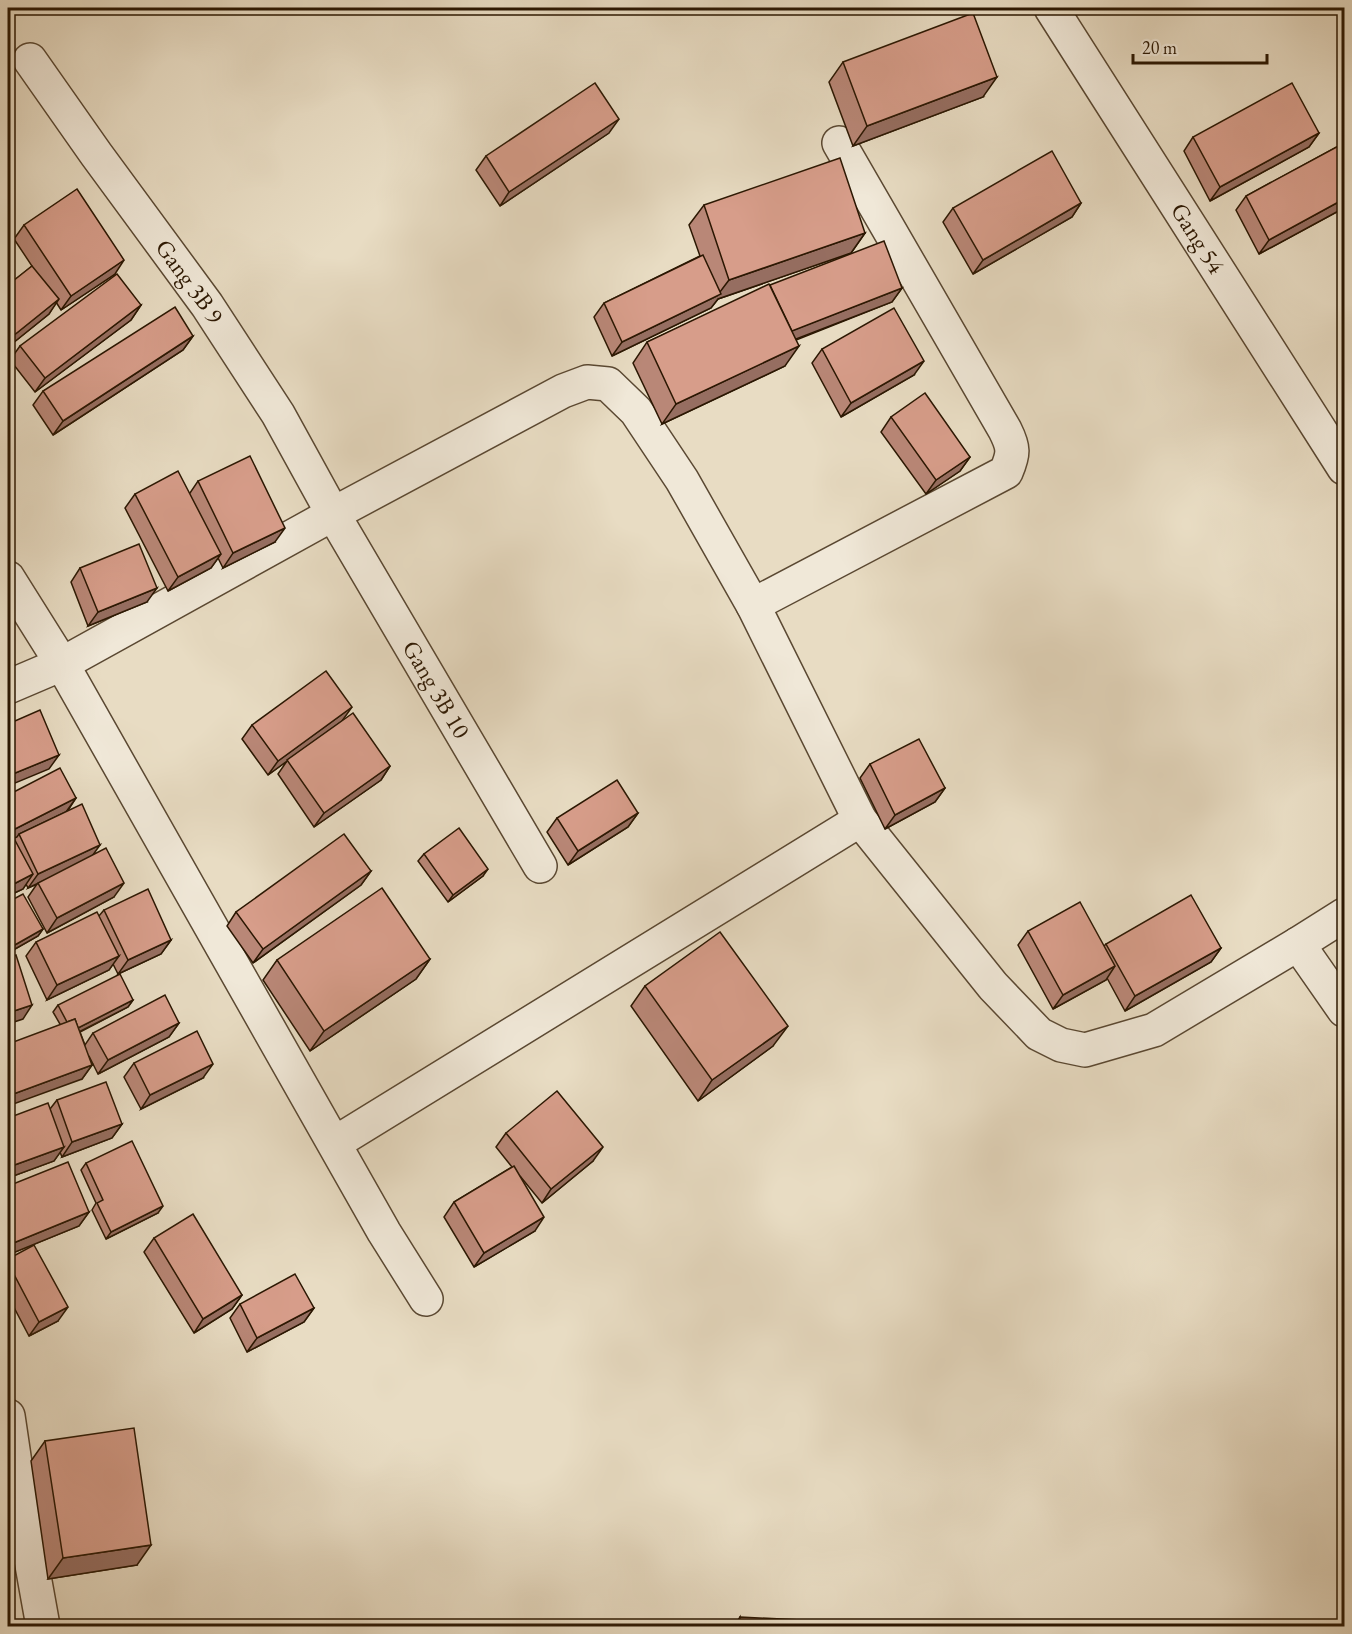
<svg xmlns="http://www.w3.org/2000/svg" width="1352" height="1634" font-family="'EB Garamond',serif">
	<rect width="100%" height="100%" fill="#e8dcc3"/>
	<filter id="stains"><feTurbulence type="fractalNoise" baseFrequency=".00333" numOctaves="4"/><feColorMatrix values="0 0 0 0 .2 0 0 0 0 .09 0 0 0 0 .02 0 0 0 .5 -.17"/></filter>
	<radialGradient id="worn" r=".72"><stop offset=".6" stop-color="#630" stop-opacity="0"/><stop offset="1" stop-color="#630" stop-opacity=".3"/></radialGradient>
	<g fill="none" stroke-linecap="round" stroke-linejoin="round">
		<!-- minor casing -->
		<g stroke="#5a4832" stroke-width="36">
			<g id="minor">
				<path id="s1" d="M 1051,8 L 1344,468"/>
				<path id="s2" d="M 30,60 L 96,154 L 207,305 L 278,414 L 333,514 L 540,866"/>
				<polyline points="8,578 62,664 384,1232 426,1299"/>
				<polyline points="753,605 860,820 993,986 1039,1034 1061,1045 1085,1050 1154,1030 1298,944"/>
				<path d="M 8,687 L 62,664 L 333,514 L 563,391 L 587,382 L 608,384 L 636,411 L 682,480 L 753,605 L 1006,472 C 1014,453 1014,448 1005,430 L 839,143"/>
				<polyline points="1344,915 1298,944 1344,1010"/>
				<polyline points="335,1143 860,820"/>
				<polyline points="8,1416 21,1504 43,1626"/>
			</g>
		</g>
		<!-- minor -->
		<use href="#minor" stroke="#f0e8d8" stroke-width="33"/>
	</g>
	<!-- wall -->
	<g fill="#b98777" stroke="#2b1702" stroke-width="1.5">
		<polygon points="843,62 983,97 853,146 829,82"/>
		<polygon points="609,133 500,206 476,170 486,156"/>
		<polygon points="1319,133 1309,147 1210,201 1184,151 1193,137"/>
		<polygon points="1344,143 1344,208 1259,254 1236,210 1246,196"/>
		<polygon points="1081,203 1072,217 973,274 943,222 953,208"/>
		<polygon points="704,205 865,233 851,253 718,299 711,308 612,356 594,317 604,303 700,256 689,225"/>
		<polygon points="24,225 115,274 61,310 56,302 49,314 8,347 8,285 32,266 14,239"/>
		<polygon points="770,285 902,288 892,302 796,340 785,366 662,424 633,363 647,342"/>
		<polygon points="141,305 131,320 35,392 10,360 20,346"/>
		<polygon points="193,336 183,350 53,435 33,405 43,391"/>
		<polygon points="822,349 914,375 841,417 812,363"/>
		<polygon points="891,417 970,457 960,471 926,494 881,432"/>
		<polygon points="198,481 275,542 223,568 218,558 211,568 168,591 125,508 135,494 190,493"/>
		<polygon points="80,568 147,602 88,626 71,582"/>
		<polygon points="342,720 390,766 381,780 314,827 278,774 287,761 268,775 242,739 252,725"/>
		<polygon points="870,764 945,788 935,802 885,829 860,778"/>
		<polygon points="8,795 76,798 67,812 95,853 114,897 47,933 28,897 37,884 28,888 26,884 23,889 8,896"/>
		<polygon points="638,813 628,827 568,865 547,832 557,818"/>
		<polygon points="424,854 483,876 448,902 418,861"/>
		<polygon points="371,871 361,885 253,963 227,926 236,912"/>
		<polygon points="8,902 43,929 38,936 8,953"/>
		<polygon points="104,910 171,940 161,954 118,974 113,964 109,970 47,1000 26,956 36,942 99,916"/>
		<polygon points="1028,931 1104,946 1106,944 1221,948 1211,962 1125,1011 1107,978 1106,980 1053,1009 1018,945"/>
		<polygon points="430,959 416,979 310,1051 263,980 277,960"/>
		<polygon points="645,986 773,1046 698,1101 631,1006"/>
		<polygon points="133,1000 128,1007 80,1032 85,1045 93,1033 179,1023 169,1037 98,1074 89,1056 92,1065 82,1079 60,1024 53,1012 58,1005"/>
		<polygon points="134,1063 203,1078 141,1109 124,1077"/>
		<polygon points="57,1100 122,1124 112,1138 62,1157 60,1152 54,1161 8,1178 8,1118 50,1109"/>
		<polygon points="506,1133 593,1161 542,1203 520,1176 535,1231 474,1267 444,1217 454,1202 512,1167 496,1147"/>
		<polygon points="86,1163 158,1213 106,1239 92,1210 96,1203 81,1170"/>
		<polygon points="8,1186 89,1212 79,1226 8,1255"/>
		<polygon points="154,1238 242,1295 232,1309 194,1333 144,1252"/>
		<polygon points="8,1259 58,1321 29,1336 8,1296"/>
		<polygon points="240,1304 314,1308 304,1322 247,1352 230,1318"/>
		<polygon points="45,1441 137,1565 48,1579 31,1461"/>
		<polygon points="740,1617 740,1626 734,1626"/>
	</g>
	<!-- shaded-wall -->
	<g fill="#966e61" stroke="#2b1702" stroke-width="1.5">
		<polygon points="997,77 983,97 853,146 867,126"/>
		<polygon points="619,119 609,133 500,206 509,192"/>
		<polygon points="1319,133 1309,147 1210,201 1220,187"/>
		<polygon points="1344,199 1344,208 1259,254 1269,240"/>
		<polygon points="1081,203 1072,217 973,274 983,260"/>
		<polygon points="865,233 851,253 718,299 711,308 612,356 622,342 717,296 729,280"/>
		<polygon points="124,260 115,274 61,310 71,296"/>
		<polygon points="902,288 892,302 778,346 788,332"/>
		<polygon points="59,299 49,314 8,347 8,340"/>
		<polygon points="141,305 131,320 35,392 45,378"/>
		<polygon points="193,336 183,350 53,435 63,421"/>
		<polygon points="799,346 785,366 662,424 676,404"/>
		<polygon points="924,361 914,375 841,417 851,403"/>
		<polygon points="970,457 960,471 926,494 936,480"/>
		<polygon points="285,528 275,542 223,568 233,553"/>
		<polygon points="221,554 211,568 168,591 178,577"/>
		<polygon points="157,588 147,602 88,626 98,612"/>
		<polygon points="352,707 342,721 268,775 278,761"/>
		<polygon points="59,755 49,769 8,786 8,776"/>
		<polygon points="390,766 381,780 314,827 324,813"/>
		<polygon points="945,788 935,802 885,829 895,815"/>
		<polygon points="76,798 66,812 19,834 17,837 8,841 8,839 15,829"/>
		<polygon points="638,813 628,827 568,865 578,851"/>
		<polygon points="100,845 90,859 28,888 38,874"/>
		<polygon points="488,869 483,876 448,902 453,895"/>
		<polygon points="371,871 361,885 253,963 263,949"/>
		<polygon points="33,874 23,889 8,896 8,887"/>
		<polygon points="124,883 114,897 47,933 57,918"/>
		<polygon points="43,929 38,936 8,953 13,946"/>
		<polygon points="171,940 161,954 118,974 128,960"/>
		<polygon points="1221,948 1211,962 1125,1011 1135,996"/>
		<polygon points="119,956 109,970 47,1000 57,985"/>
		<polygon points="430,959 416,979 310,1051 324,1031"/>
		<polygon points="1115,966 1106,980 1053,1009 1063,995"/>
		<polygon points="133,1000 128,1007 67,1038 72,1031"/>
		<polygon points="32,1005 23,1019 8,1024 8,1013"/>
		<polygon points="179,1023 169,1037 98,1074 108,1060"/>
		<polygon points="788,1026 773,1046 698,1101 712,1080"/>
		<polygon points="213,1064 203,1078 141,1109 150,1095"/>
		<polygon points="92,1065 82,1079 8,1106 8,1096"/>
		<polygon points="122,1124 112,1138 62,1157 72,1142"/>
		<polygon points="64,1147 54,1161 8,1178 8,1169 9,1167"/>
		<polygon points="603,1147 593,1161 542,1203 551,1189"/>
		<polygon points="163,1206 158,1213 106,1239 111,1232"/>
		<polygon points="89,1212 79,1226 8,1255 8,1249 11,1244"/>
		<polygon points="544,1217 535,1231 474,1267 484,1253"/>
		<polygon points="242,1295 232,1309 194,1333 203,1319"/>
		<polygon points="68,1307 58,1321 29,1336 39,1322"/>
		<polygon points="314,1308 304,1322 247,1352 257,1338"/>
		<polygon points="151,1545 137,1565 48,1579 63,1558"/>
	</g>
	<!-- building -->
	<g fill="#d79d8a" stroke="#2b1702" stroke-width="1.5">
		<polygon points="973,13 997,77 867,126 843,62"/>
		<polygon points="8,32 13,41 8,44"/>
		<polygon points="595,83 619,119 509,192 486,156"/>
		<polygon points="1292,83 1319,133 1220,187 1193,137"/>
		<polygon points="1344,143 1344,199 1269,240 1246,196"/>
		<polygon points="1052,151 1081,203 983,260 953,208"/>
		<polygon points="840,158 865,233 729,280 704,205"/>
		<polygon points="77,189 124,260 71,296 24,225"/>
		<polygon points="884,241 902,288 792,331 770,285"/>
		<polygon points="703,255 721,294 622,342 604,303"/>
		<polygon points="32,266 59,299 8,340 8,285"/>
		<polygon points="117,274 141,305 45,378 20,346"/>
		<polygon points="769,284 799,346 676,404 647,342"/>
		<polygon points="175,307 193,336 63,421 43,391"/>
		<polygon points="894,308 924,361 851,403 822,349"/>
		<polygon points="925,393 970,457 936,480 891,417"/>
		<polygon points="250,456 285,528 233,553 198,481"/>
		<polygon points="178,471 221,554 178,577 135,494"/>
		<polygon points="139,544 157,588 98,612 80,568"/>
		<polygon points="326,671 352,707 278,761 252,725"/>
		<polygon points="40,710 59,755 8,776 8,724"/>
		<polygon points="353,713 390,766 324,813 287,760"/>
		<polygon points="919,739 945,788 895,815 870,764"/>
		<polygon points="60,768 76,798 15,829 8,814 8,795"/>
		<polygon points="617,780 638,813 578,851 557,818"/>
		<polygon points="82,804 100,845 38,874 19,834"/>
		<polygon points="459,828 488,869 453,895 424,854"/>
		<polygon points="10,831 33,874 8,887 8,832"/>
		<polygon points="344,834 371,871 263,949 236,912"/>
		<polygon points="106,848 124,883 57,918 38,883"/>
		<polygon points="382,888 430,959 324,1031 277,960"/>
		<polygon points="148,889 171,940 128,960 104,910"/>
		<polygon points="23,894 43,929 13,946 8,937 8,902"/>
		<polygon points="1191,895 1221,948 1135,996 1106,944"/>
		<polygon points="1080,902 1115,966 1063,995 1028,931"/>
		<polygon points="97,912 119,956 57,985 36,942"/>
		<polygon points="720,932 788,1026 712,1080 645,986"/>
		<polygon points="16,955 32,1005 8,1013 8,958"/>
		<polygon points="120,974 133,1000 78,1028 75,1019 67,1022 58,1005"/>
		<polygon points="165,995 179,1023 108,1060 93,1033"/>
		<polygon points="75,1019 92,1065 8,1096 8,1044"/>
		<polygon points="197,1031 213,1064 150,1095 134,1063"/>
		<polygon points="106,1082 122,1124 72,1142 57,1100"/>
		<polygon points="557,1091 603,1147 551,1189 506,1133"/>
		<polygon points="48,1103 64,1147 9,1167 8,1164 8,1118"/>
		<polygon points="132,1141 163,1206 111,1232 97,1203 103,1200 86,1163"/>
		<polygon points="68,1162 89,1212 11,1244 8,1235 8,1186"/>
		<polygon points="514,1166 544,1217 484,1253 454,1202"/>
		<polygon points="193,1214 242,1295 203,1319 154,1238"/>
		<polygon points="34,1245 68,1307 39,1322 8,1263 8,1259"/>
		<polygon points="295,1274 314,1308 257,1338 240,1304"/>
		<polygon points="134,1428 151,1545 63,1558 45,1441"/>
		<polygon points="740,1617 821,1621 821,1626 740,1626"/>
	</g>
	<g text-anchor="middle" stroke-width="5" stroke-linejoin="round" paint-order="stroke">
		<!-- street labels -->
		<g font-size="24" fill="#2b1702" stroke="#f0e8d8">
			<text dy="8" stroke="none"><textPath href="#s1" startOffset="273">Gang 54</textPath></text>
			<text dy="8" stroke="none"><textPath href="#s2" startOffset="273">Gang 3B 9</textPath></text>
			<text dy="8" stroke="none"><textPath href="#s2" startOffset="750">Gang 3B 10</textPath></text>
		</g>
	</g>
	<!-- margin -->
	<rect width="1352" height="1634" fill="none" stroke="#e8dcc3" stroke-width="30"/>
	<rect x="9" y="9" width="1334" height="1616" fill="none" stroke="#2b1702" stroke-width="3"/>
	<rect x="15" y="15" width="1322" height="1604" fill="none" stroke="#2b1702" stroke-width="1.5"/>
	<!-- scale -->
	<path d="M1133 54v9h134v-9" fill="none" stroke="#2b1702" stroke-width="3"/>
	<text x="1142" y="54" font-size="18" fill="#2b1702" stroke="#f0e8d8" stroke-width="4.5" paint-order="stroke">20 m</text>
	<rect width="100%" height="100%" filter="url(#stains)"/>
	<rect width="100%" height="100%" fill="url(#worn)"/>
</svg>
